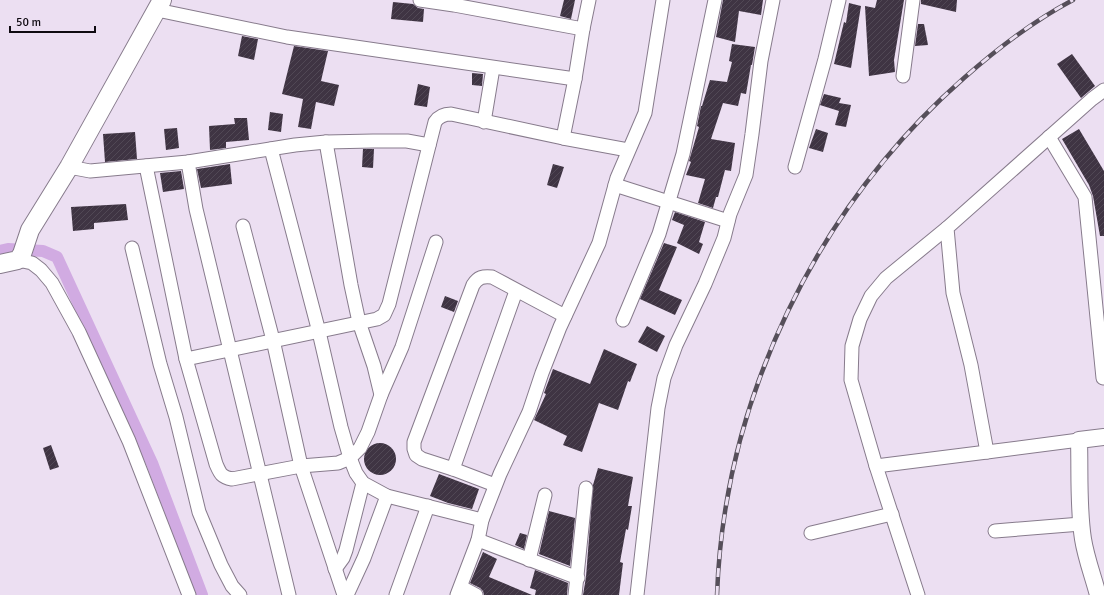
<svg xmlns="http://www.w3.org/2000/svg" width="1104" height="595" font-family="Signika,sans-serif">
	<defs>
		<pattern id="building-hatch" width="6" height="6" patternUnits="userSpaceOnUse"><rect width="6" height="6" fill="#3f3443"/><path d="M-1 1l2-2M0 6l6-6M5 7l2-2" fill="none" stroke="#514855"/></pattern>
	</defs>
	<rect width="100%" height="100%" fill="#ecdff2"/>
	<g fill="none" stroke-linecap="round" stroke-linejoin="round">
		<!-- canal -->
		<polyline stroke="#d1abe2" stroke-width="12" points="0,251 8,249 43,251 57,257 152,463 202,595"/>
	</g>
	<!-- building -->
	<g fill="url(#building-hatch)">
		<polygon points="564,0 575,0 571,19 560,16"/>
		<polygon points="723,0 763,0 761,15 739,11 735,42 716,37"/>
		<polygon points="877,0 904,0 894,60 895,72 869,76 865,6 875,8"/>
		<polygon points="921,0 957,0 956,12 921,4"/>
		<polygon points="393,2 413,4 418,8 424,9 423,22 391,19"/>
		<polygon points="849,3 861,6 851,68 834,64 844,22 846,23"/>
		<polygon points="918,24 924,24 928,45 915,46"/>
		<polygon points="242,36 258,39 254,60 238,56"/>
		<polygon points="732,44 755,47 752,65 751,65 746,94 741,93 738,106 723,103 711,139 735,143 731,171 725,170 718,197 716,197 713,208 698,203 705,179 686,175 691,162 689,161 699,127 697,126 701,106 702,106 710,80 727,82 732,62 729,61"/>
		<polygon points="294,46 328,51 321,81 339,85 334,106 316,102 311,129 298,127 303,99 282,94"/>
		<polygon points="1072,54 1095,86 1081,98 1057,64"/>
		<polygon points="472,73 483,74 482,86 472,85"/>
		<polygon points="418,84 430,87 427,107 414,105"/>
		<polygon points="824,94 841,98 839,103 851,105 846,127 835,125 839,111 820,105"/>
		<polygon points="270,112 283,114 281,132 268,130"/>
		<polygon points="234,118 247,118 249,140 226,142 226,148 210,150 209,126 235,124"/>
		<polygon points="177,128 179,148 166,150 164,129"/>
		<polygon points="816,129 828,133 823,152 809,148"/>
		<polygon points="1079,129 1104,171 1104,236 1100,236 1093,196 1089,185 1062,139"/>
		<polygon points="135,132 137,159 105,162 103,134"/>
		<polygon points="363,149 374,149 373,168 362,167"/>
		<polygon points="230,164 232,184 201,188 197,169"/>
		<polygon points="553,164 564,167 557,188 547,185"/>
		<polygon points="181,171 184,189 163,192 160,173"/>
		<polygon points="126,204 128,220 94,223 94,229 73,231 71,207"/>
		<polygon points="675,212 705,222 699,242 703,244 699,254 677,243 684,225 672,220"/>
		<polygon points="664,243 677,247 659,290 682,300 675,315 640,299"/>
		<polygon points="445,296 458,301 454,312 441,307"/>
		<polygon points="647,326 665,336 657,352 638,342"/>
		<polygon points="604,349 637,364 630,382 628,381 618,410 599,403 582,452 563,445 567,436 534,420 546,394 544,393 553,369 590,384"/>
		<circle cx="380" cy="459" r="16"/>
		<polygon points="51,445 59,467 50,470 43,448"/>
		<polygon points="598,468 633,477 628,506 632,506 628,530 626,529 620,562 623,563 619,595 583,595 586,577 593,485"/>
		<polygon points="439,474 479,489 472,509 448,503 430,496"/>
		<polygon points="549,511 575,518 570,566 539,554"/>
		<polygon points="520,533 527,535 524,549 515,545"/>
		<polygon points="483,552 497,559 489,577 532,595 484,595 483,591 480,588 470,583"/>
		<polygon points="535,570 568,583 567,595 535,595 536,590 530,588"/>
	</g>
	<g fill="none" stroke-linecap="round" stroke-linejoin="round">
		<!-- minor casing -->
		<g stroke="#877b8c" stroke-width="15">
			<g id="minor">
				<polyline points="420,0 454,5 583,29"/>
				<polyline points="157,10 287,37 575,79"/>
				<polyline points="903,76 913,0"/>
				<polyline points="484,122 493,68"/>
				<polyline points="1049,137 1085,197 1103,378"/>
				<polyline points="563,138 575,79 583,29 589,0"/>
				<polyline points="326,142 351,285 359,322 374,366 381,395"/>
				<polyline points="271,149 319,332 341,427 350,458 356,473 363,483 387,496 482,520"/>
				<polyline points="188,162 196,209 289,595"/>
				<path d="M 146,166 L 186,359 L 216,464 C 220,473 221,477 232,479 L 301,466 L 338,463 L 350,458 L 360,448 L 368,432 L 381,395 L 402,347 L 436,242"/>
				<polyline points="69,167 90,171 188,162 295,145 326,142 373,141 407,141 429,145"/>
				<polyline points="795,167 825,59 839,0"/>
				<polyline points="615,185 728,221"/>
				<polyline points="243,226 273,340 301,466 344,595"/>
				<polyline points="132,248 160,364 176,417 199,512 221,565 232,586 240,595"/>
				<polyline points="18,260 32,263 41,270 52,283 79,332 129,441 189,595"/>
				<polyline points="623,320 659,234 683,154 715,0"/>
				<path d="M 186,359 L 377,319 L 384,315 L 389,304 L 435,122 C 439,116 444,114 451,114 L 563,138 L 628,150"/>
				<polyline points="1079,440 987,452 971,365 953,293 947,228 1092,99 1104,90"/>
				<polyline points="876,466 987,452"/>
				<polyline points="453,469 516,291"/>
				<path d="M 495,485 L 453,469 L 422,459 L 416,455 L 414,449 L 414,442 L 473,285 C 478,277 483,276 492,277 L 565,316"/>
				<polyline points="995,531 1081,524"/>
				<polyline points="811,533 892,514"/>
				<polyline points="478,540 578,578"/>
				<polyline points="529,560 545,495"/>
				<polyline points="335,569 343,558 346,550 363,483"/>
				<polyline points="461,587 476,595"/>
				<polyline points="347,595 364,558 387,496"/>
				<polyline points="396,595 428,506"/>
				<polyline points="457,595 478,540 482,520 500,474 529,412 542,373 560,327 599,243 617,178 645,113 663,0"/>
				<polyline points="575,595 586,488"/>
				<polyline points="637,595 658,408 664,378 676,345 705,284 724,238 730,214 746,175 752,134 761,61 773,0"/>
				<polyline points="918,595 876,466 851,380 852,346 860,319 871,296 886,278 947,228"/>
			</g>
		</g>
		<!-- tertiary casing -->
		<g stroke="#877b8c" stroke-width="18">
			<path id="tertiary" d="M 1098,595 C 1093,576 1086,558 1083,539 C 1078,507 1080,473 1079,440 L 1104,437"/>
		</g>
		<!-- secondary casing -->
		<g stroke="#877b8c" stroke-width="20">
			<polyline id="secondary" points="0,264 18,260 22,254 30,230 69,167 162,0"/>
		</g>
		<!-- minor -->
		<use href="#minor" stroke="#fff" stroke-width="13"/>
		<!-- tertiary -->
		<use href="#tertiary" stroke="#fff" stroke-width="16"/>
		<!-- secondary -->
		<use href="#secondary" stroke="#fff" stroke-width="18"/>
		<!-- rail casing -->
		<g stroke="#564f5a" stroke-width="4.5">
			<path id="rail" d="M 717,595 C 724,399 816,208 964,78 C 997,49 1033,21 1073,0"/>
		</g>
		<!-- rail -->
		<use href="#rail" stroke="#ecdff2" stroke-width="3" stroke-dasharray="9" stroke-linecap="butt"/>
	</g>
	<!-- scale -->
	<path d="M10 26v6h85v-6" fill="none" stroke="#0f0a11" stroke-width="2"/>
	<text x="16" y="26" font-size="12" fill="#0f0a11" stroke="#ecdff2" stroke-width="3" paint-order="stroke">50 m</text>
</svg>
